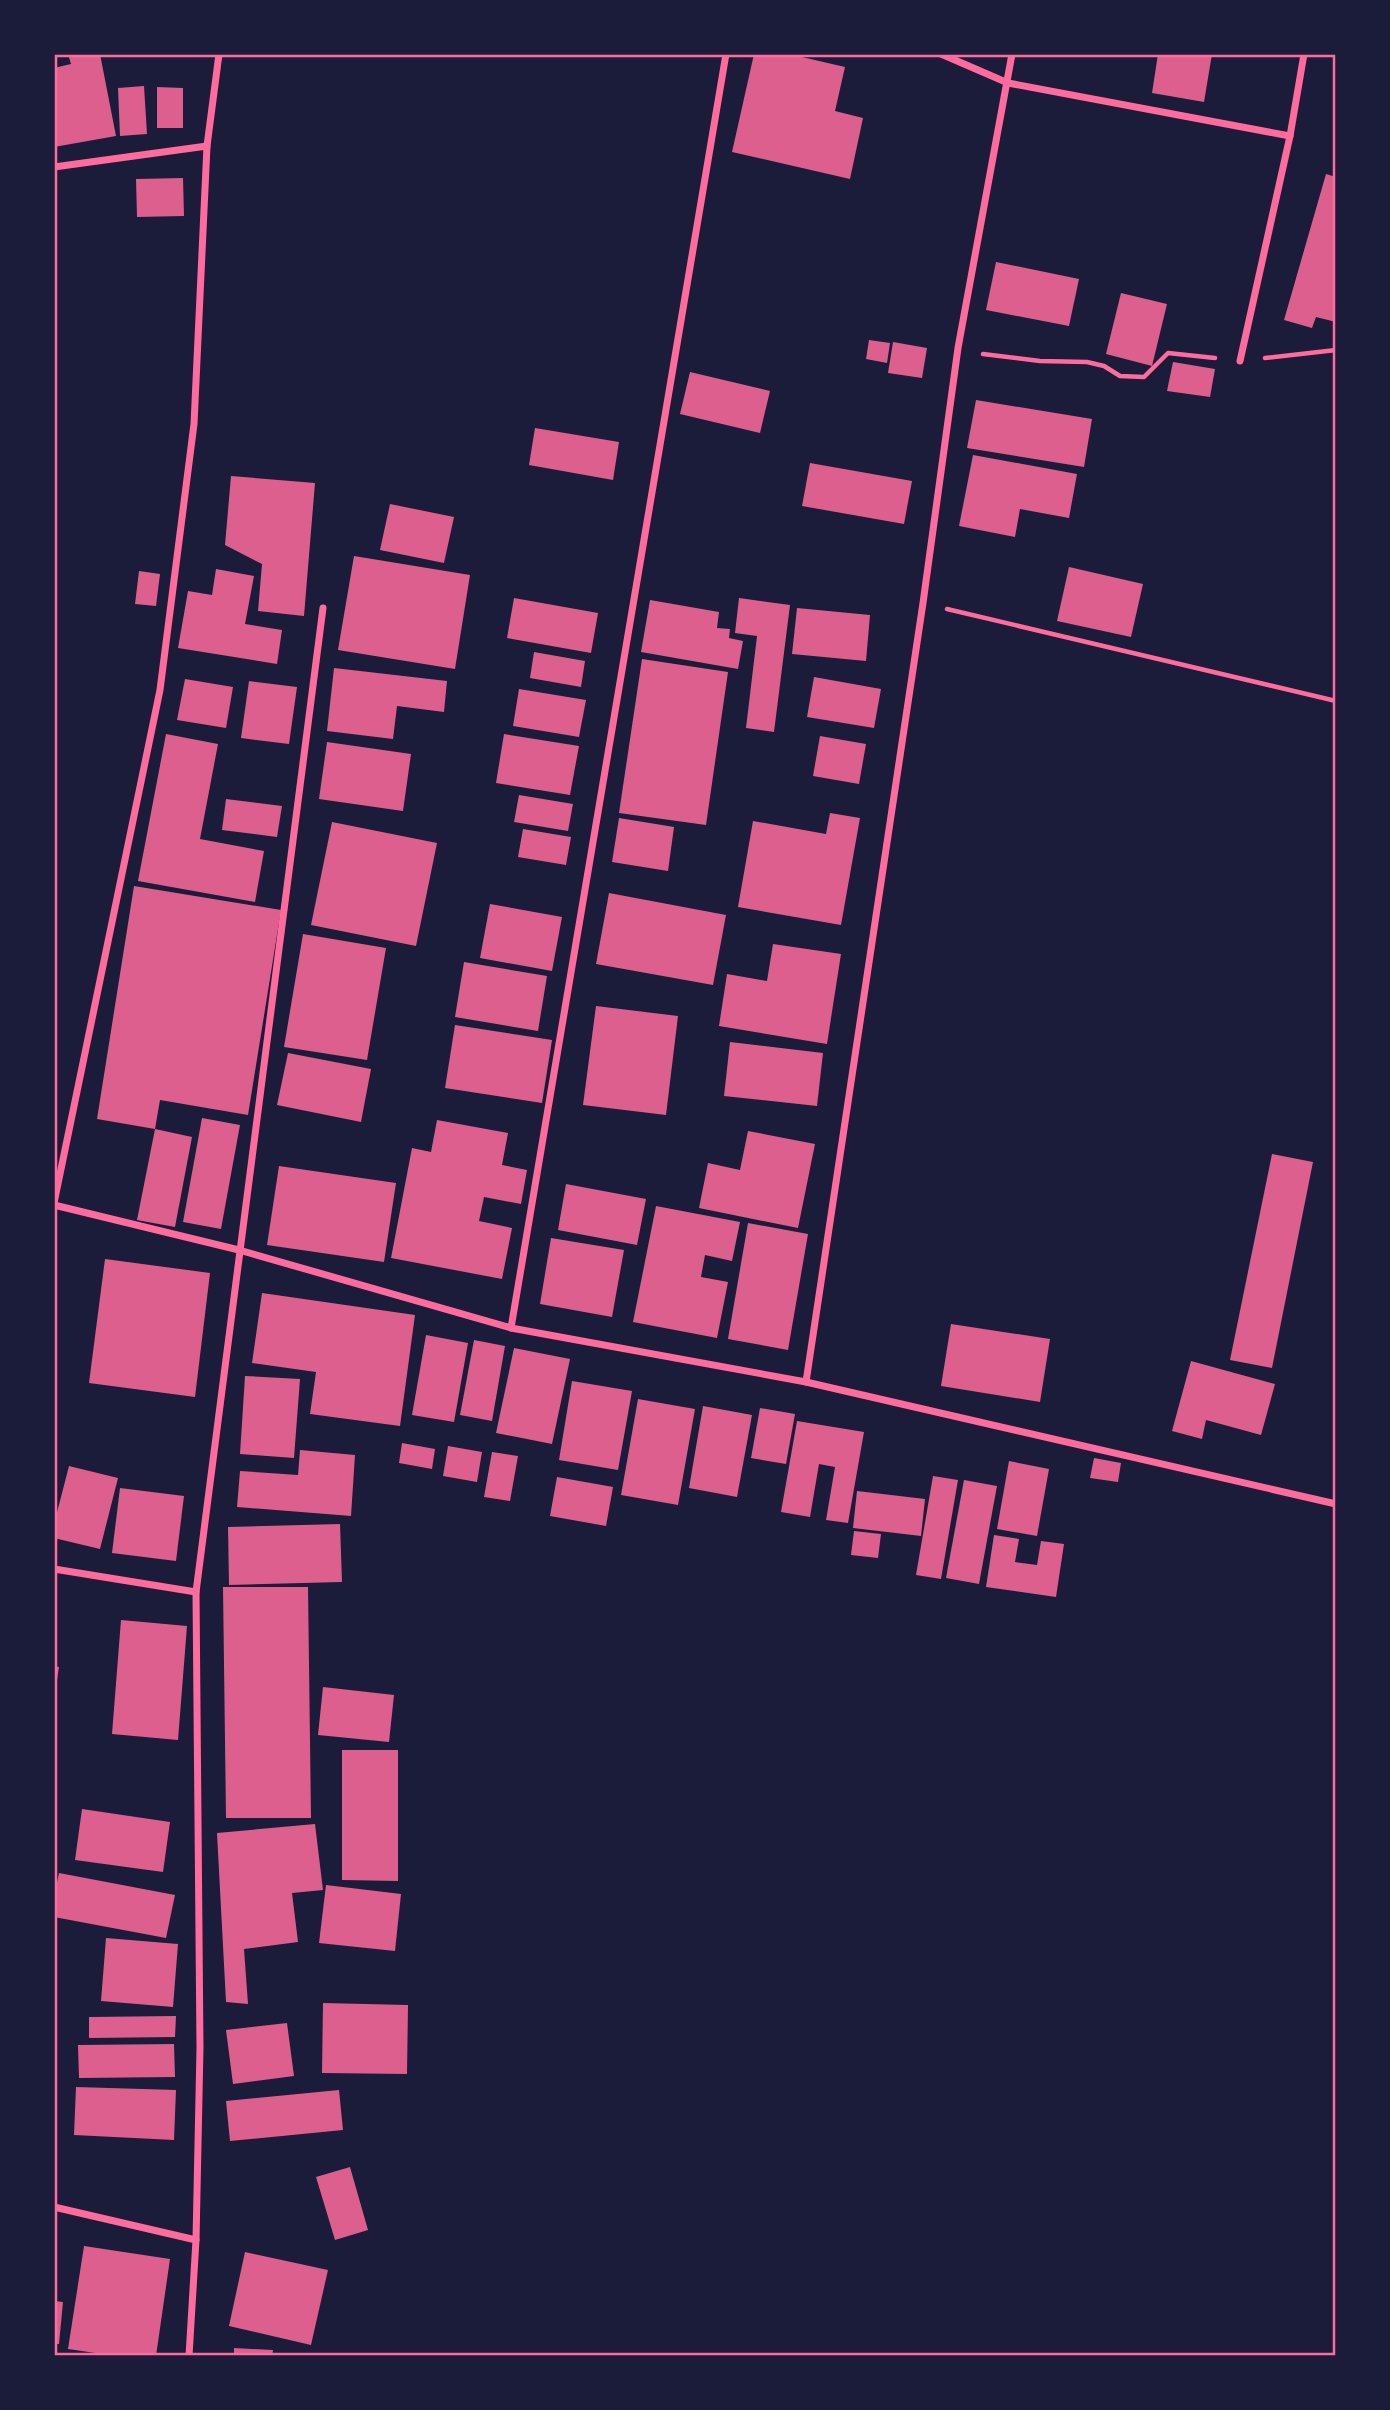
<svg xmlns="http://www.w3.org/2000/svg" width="1390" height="2410" font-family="'Crimson Pro',serif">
	<rect width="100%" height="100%" fill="#1b1b3a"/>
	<!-- building -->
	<g fill="#dd5f8e">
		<polygon points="68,54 100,54 116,136 54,147 54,68 71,64"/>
		<polygon points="754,54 789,54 845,67 835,111 863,118 850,179 732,152"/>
		<polygon points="1158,54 1212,54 1204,102 1152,93"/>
		<polygon points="144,86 147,134 120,136 118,88"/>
		<polygon points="157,87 183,88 183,128 157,128"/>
		<polygon points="1326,174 1336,177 1336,322 1316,317 1312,328 1284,320"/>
		<polygon points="183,178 184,216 137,217 136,179"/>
		<polygon points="996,262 1079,279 1069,326 986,310"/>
		<polygon points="1121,293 1167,304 1152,366 1106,354"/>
		<polygon points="869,340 890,343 887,363 866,359"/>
		<polygon points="893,342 927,348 922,378 888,373"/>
		<polygon points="1173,362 1215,369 1210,397 1167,391"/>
		<polygon points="690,372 770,391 760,433 680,414"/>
		<polygon points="976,400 1092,419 1084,467 967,448"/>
		<polygon points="535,428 619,442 613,480 529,465"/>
		<polygon points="973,455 1077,474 1069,518 1020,509 1015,537 959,526"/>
		<polygon points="810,463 912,481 904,524 802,506"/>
		<polygon points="231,476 315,483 304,616 258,611 262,564 225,545"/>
		<polygon points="390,504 454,517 444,563 380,550"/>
		<polygon points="354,556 470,575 455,669 338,650"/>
		<polygon points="1069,567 1143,584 1131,637 1057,621"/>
		<polygon points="216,569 254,576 245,624 282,630 277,664 178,648 188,591 212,595"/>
		<polygon points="139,571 160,574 156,606 135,604"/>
		<polygon points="514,598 598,613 591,653 507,638"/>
		<polygon points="739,598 790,605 774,732 746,728 757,636 735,633"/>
		<polygon points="650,600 719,612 717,628 730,629 729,638 743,641 738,669 641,652"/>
		<polygon points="797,608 870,615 866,661 792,654"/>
		<polygon points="534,652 585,661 581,687 530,678"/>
		<polygon points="642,659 728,672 706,825 619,813"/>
		<polygon points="334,668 447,681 444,712 397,706 393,739 327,731"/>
		<polygon points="814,677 881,689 874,728 807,717"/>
		<polygon points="185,679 233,687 226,728 177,720"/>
		<polygon points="249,681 297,687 289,744 241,738"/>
		<polygon points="519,689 586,700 579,737 513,726"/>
		<polygon points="166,734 218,744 200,839 264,851 255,902 138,881"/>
		<polygon points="504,734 579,746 570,795 496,783"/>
		<polygon points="820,736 866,744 859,784 813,776"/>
		<polygon points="327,742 411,754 403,811 319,799"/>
		<polygon points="519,795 573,804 568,831 514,822"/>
		<polygon points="226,799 282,806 277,837 222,830"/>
		<polygon points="830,813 860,818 841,925 738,907 753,821 826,834"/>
		<polygon points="619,818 674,827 668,871 612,862"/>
		<polygon points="332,822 437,843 416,946 311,925"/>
		<polygon points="523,829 571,837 566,865 518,857"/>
		<polygon points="134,886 281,910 248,1115 160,1100 155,1129 97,1119"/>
		<polygon points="609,893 726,915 713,985 596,964"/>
		<polygon points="490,904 562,917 552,971 480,958"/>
		<polygon points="303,934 386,948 367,1060 284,1047"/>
		<polygon points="773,944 841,954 827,1044 719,1026 727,974 767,981"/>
		<polygon points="464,962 547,976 538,1031 455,1017"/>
		<polygon points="596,1006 678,1016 666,1115 583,1105"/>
		<polygon points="455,1025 552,1040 542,1103 445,1088"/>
		<polygon points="730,1042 823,1053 817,1106 724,1096"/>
		<polygon points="288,1053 371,1069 361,1122 277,1105"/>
		<polygon points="202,1118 240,1125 221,1229 183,1222"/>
		<polygon points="437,1120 508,1133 502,1165 527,1170 521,1204 484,1197 479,1221 512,1228 502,1279 391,1258 412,1148 431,1152"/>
		<polygon points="155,1129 192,1137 175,1227 137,1220"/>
		<polygon points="748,1131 815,1144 798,1228 699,1208 708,1163 740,1170"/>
		<polygon points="1272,1154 1313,1162 1272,1368 1230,1360"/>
		<polygon points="279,1166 396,1183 384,1262 267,1245"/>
		<polygon points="566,1184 646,1199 637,1245 558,1230"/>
		<polygon points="656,1206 740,1222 732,1261 705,1255 701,1277 728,1282 717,1338 633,1322"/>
		<polygon points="748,1223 808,1234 788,1350 728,1339"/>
		<polygon points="551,1238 624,1250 612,1317 540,1304"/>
		<polygon points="105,1259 210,1273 195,1397 89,1383"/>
		<polygon points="262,1293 415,1315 400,1426 310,1414 316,1372 252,1363"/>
		<polygon points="951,1324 1050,1339 1040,1402 941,1386"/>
		<polygon points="426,1335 468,1343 454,1422 412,1415"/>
		<polygon points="474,1340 505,1346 492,1421 460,1415"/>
		<polygon points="514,1348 570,1359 552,1444 496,1433"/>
		<polygon points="1191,1361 1275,1384 1261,1435 1206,1420 1202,1439 1172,1431"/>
		<polygon points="245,1376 300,1379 294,1458 240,1454"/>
		<polygon points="572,1381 632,1391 618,1470 559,1460"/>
		<polygon points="638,1399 695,1409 678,1505 621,1495"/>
		<polygon points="703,1406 752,1415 737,1497 689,1488"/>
		<polygon points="760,1408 795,1414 786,1464 751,1458"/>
		<polygon points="797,1421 864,1432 848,1523 826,1520 835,1467 819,1464 810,1517 781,1512"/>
		<polygon points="402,1443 435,1449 432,1469 399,1463"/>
		<polygon points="448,1446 482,1452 477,1482 443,1476"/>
		<polygon points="300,1450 355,1455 351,1516 237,1507 240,1471 298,1475"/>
		<polygon points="492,1452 518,1456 510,1501 484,1497"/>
		<polygon points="1094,1458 1121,1463 1118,1482 1090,1478"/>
		<polygon points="1009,1461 1049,1469 1037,1536 997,1529"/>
		<polygon points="69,1466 118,1478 100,1549 54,1538 54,1524"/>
		<polygon points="933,1476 958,1480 941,1579 916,1575"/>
		<polygon points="557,1477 613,1487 606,1526 550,1516"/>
		<polygon points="964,1480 997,1486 979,1584 946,1578"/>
		<polygon points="120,1488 184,1496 176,1561 112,1553"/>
		<polygon points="857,1491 925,1499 921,1536 853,1528"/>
		<polygon points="340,1524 342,1582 229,1585 228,1527"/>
		<polygon points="854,1531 881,1534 878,1558 851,1555"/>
		<polygon points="994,1535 1019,1539 1015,1562 1037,1565 1041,1541 1064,1544 1056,1597 986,1587"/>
		<polygon points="223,1587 308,1587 311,1818 226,1818"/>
		<polygon points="121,1620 187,1626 178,1740 112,1734"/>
		<polygon points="54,1666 59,1667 56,1686 54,1686"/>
		<polygon points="323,1687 394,1695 389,1742 318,1735"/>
		<polygon points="342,1750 398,1750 398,1881 342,1880"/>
		<polygon points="82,1809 170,1822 163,1872 75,1860"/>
		<polygon points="315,1824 323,1890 292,1893 298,1942 244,1949 248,2004 226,2002 217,1833"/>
		<polygon points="59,1873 175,1895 166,1938 54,1917 54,1897"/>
		<polygon points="326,1885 401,1894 395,1951 319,1943"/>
		<polygon points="106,1938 178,1944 173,2007 101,2001"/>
		<polygon points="323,2003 408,2005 407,2074 322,2073"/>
		<polygon points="176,2016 175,2037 89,2038 89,2017"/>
		<polygon points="287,2023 294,2076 233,2084 226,2030"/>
		<polygon points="174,2044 175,2077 79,2078 78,2045"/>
		<polygon points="76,2087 176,2090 174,2140 74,2135"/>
		<polygon points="339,2090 343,2130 230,2141 226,2101"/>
		<polygon points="350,2167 368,2230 335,2240 316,2177"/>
		<polygon points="84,2246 170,2259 156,2356 116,2356 68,2349"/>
		<polygon points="245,2252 328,2270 311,2345 229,2326"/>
		<polygon points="54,2301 63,2302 59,2344 54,2344"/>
		<polygon points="234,2348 273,2350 272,2356 234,2356"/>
	</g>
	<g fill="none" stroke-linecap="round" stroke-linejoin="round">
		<!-- path -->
		<g stroke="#ff6b9d" stroke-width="4.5">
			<polyline points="983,354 1040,361 1087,362 1104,366 1120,376 1144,377 1168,353 1215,358"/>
			<polyline points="1265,358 1336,350"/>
			<polyline points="947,609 1336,701"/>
		</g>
		<!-- minor -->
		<g stroke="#ff6b9d" stroke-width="7">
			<polyline points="941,54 1008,83 1290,136"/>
			<polyline points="54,167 207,146"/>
			<polyline points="1240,361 1290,136 1304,54"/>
			<polyline points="54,1203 160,690 194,424 207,146 219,54"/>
			<polyline points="54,1205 239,1250 511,1328 806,1382 1336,1504"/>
			<polyline points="511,1328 726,54"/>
			<polyline points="806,1382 923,603 958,348 1012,54"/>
			<polyline points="54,1569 196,1592"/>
			<polyline points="54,2207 196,2240"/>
			<polyline points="189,2356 196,2240 200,2048 196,1592 323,608"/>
		</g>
	</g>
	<!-- border -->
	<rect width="1390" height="2410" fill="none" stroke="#1b1b3a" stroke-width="112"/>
	<rect x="56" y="56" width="1278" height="2298" fill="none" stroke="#ff6b9d" stroke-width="2.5"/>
</svg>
